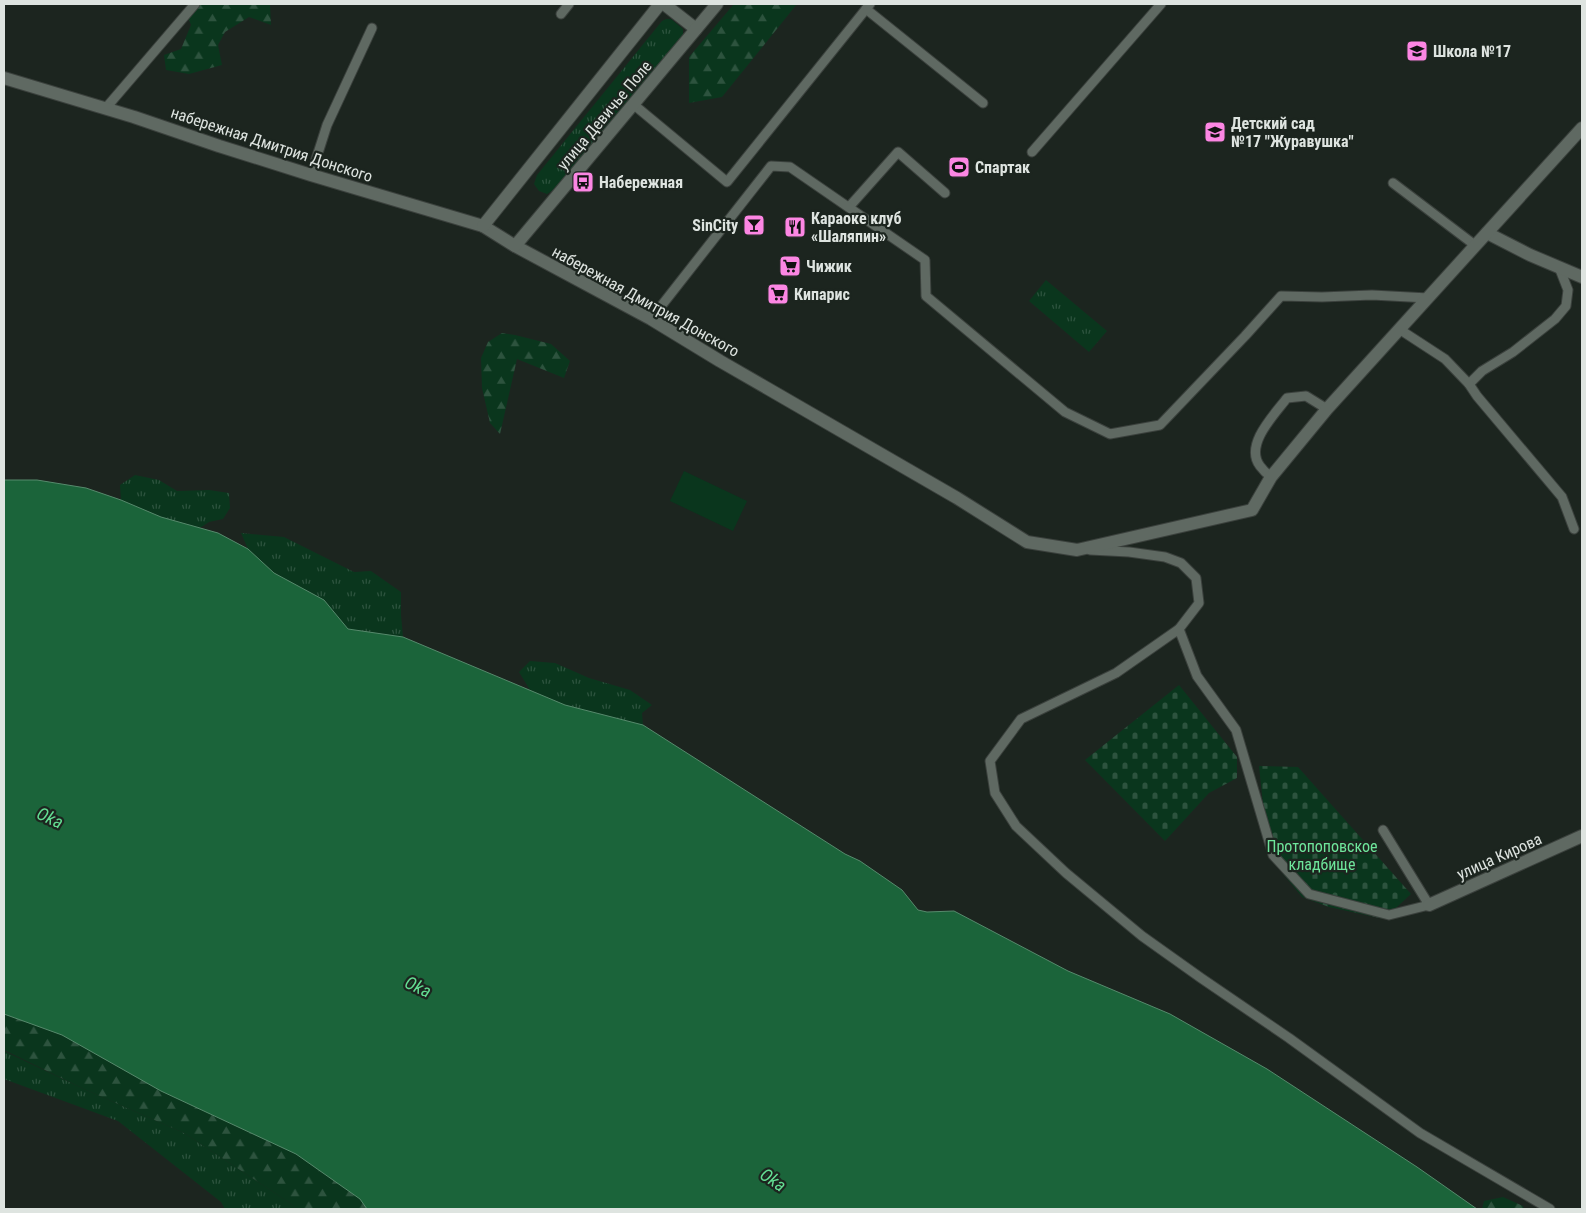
<svg xmlns="http://www.w3.org/2000/svg" width="1586" height="1213" font-family="'Roboto Condensed',sans-serif">
	<defs>
		<pattern id="grass-tufts" width="24" height="20" patternUnits="userSpaceOnUse" patternTransform="scale(1.25)"><rect width="24" height="20" fill="#0a361d"/><path d="M3 7l-1-3M5 7V3M7 7l1-3M15 17l-1-3M17 17v-4M19 17l1-3" fill="none" stroke="#2d533e"/></pattern>
		<pattern id="forest-firs" width="22" height="20" patternUnits="userSpaceOnUse" patternTransform="scale(1.25)"><rect width="22" height="20" fill="#0a361d"/><path d="M5 1l3.5 6h-7zM16 11l3.5 6h-7z" fill="#2d533e"/></pattern>
		<pattern id="cemetery-stones" width="16" height="16" patternUnits="userSpaceOnUse" patternTransform="scale(1.25)"><rect width="16" height="16" fill="#0a361d"/><path d="M2 7V4a2 2 0 0 1 4 0v3zM10 15v-3a2 2 0 0 1 4 0v3z" fill="#2d533e"/></pattern>
	</defs>
	<rect width="100%" height="100%" fill="#1c251f"/>
	<!-- grass -->
	<g fill="url(#grass-tufts)">
		<polygon points="666,19 671,19 683,29 683,36 555,189 547,194 539,191 534,184 537,175 662,21"/>
		<polygon points="1046,280 1107,331 1089,352 1029,301"/>
		<polygon points="135,475 159,480 177,491 209,490 229,493 230,508 223,519 209,522 200,528 161,517 121,500 120,485"/>
		<polygon points="241,533 284,537 354,572 371,571 401,592 401,615 403,637 348,629 324,600 274,573 248,549"/>
		<polygon points="530,661 555,663 589,678 630,690 652,705 642,713 643,725 565,705 530,690 519,672"/>
		<polygon points="4,1051 84,1089 184,1133 290,1203 296,1209 225,1209 221,1202 118,1121 4,1079"/>
	</g>
	<!-- forest -->
	<g fill="url(#forest-firs)">
		<polygon points="196,4 270,4 271,25 249,17 225,32 218,45 222,65 189,74 166,70 164,55 181,49 191,25 187,15"/>
		<polygon points="734,4 797,4 722,97 689,103 689,57"/>
		<polygon points="502,333 515,335 551,344 570,361 564,378 517,359 500,434 490,423 482,388 481,358 488,342"/>
		<polygon points="4,1014 62,1035 161,1091 296,1154 360,1199 367,1209 296,1209 290,1203 184,1133 84,1089 4,1050"/>
		<polygon points="1503,1197 1523,1206 1524,1209 1482,1209 1484,1201"/>
	</g>
	<!-- cemetery -->
	<g fill="url(#cemetery-stones)">
		<polygon points="1179,685 1237,757 1237,778 1209,793 1165,841 1085,760"/>
		<polygon points="1259,766 1298,767 1411,894 1384,919 1329,907 1302,897 1284,875 1268,852"/>
	</g>
	<!-- garden -->
	<polygon fill="#0a361d" points="684,471 747,501 733,531 670,501"/>
	<!-- water -->
	<polygon fill="#1b643a" stroke="#568a6c" points="4,480 37,480 86,488 121,500 161,517 218,533 248,549 274,573 324,600 348,629 403,637 565,705 643,725 845,854 860,861 902,890 918,910 927,912 954,911 1068,971 1170,1014 1267,1069 1417,1167 1477,1209 367,1209 360,1199 296,1154 161,1091 62,1035 4,1014"/>
	<g fill="none" stroke-linecap="round" stroke-linejoin="round">
		<!-- service casing -->
		<g stroke="#3b413d" stroke-width="11">
			<g id="service">
				<polyline points="866,9 983,103"/>
				<polyline points="561,14 569,4"/>
				<polyline points="633,104 727,182 870,4"/>
				<polyline points="105,109 195,4"/>
				<polyline points="1032,152 1161,4"/>
				<polyline points="311,175 327,125 372,28"/>
				<polyline points="1393,183 1476,246"/>
				<polyline points="849,207 898,152 945,193"/>
				<polyline points="1559,267 1568,290 1566,306 1555,319 1513,352 1482,371 1469,384 1477,396 1562,497 1574,529"/>
				<polyline points="651,319 771,166 790,167 925,260 926,296 1065,412 1110,434 1160,425 1245,336 1281,296 1322,297 1372,295 1428,298"/>
				<polyline points="1399,329 1445,359 1469,384"/>
				<path d="M 1271,477 C 1267,474 1263,470 1260,466 C 1244,445 1274,415 1287,398 L 1306,396 L 1327,409"/>
				<polyline points="1090,550 1129,552 1165,557 1181,563 1196,578 1199,603 1179,629"/>
				<polyline points="1383,830 1429,905 1389,915 1309,894 1273,855 1236,730 1197,676 1179,629 1116,673 1021,719 990,761 995,793 1016,826 1066,873 1142,936 1201,978 1289,1038 1420,1133 1550,1209"/>
			</g>
		</g>
		<!-- minor casing -->
		<g stroke="#3b413d" stroke-width="14">
			<g id="minor">
				<polyline points="1487,233 1530,255 1582,277"/>
				<polyline points="515,246 651,319 720,361 957,498 1027,542 1077,550 1252,510 1271,477 1327,409 1582,128"/>
				<polyline points="1429,905 1582,836"/>
			</g>
		</g>
		<!-- tertiary casing -->
		<g stroke="#3b413d" stroke-width="14">
			<g id="tertiary">
				<polyline points="664,4 696,29"/>
				<polyline points="4,78 134,117 219,146 311,175 483,226 515,246 717,4"/>
				<polyline points="483,226 660,4"/>
			</g>
		</g>
		<!-- service -->
		<use href="#service" stroke="#5f6962" stroke-width="9"/>
		<!-- minor -->
		<use href="#minor" stroke="#5f6962" stroke-width="12"/>
		<!-- tertiary -->
		<use href="#tertiary" stroke="#5f6962" stroke-width="12"/>
	</g>
	<!-- icons -->
	<defs>
		<g id="school-square" transform="scale(1.125)"><rect x="-9" y="-9" width="18" height="18" rx="4" fill="#fc86e3" stroke="#1c251f"/><path d="M0-5L7-2L0 1L-7-2ZM-4 1L0 2.5L4 1V4Q0 6-4 4Z" fill="#111"/></g>
		<g id="stadium-square" transform="scale(1.125)"><rect x="-9" y="-9" width="18" height="18" rx="4" fill="#fc86e3" stroke="#1c251f"/><path d="M0-5a6.5 5 0 1 0 0 10a6.5 5 0 1 0 0-10ZM-3.5-1.8h7v3.6h-7Z" fill="#111"/></g>
		<g id="bus-square" transform="scale(1.125)"><rect x="-9" y="-9" width="18" height="18" rx="4" fill="#fc86e3" stroke="#1c251f"/><path d="M-5-6H5V4H4V6H2V4H-2V6H-4V4H-5ZM-3.5-4V0h7V-4ZM-3.5 1.2v1.5H-2V1.2ZM2 1.2v1.5H3.5V1.2Z" fill="#111"/></g>
		<g id="bar-square" transform="scale(1.125)"><rect x="-9" y="-9" width="18" height="18" rx="4" fill="#fc86e3" stroke="#1c251f"/><path d="M-6-5H6L.8 .8V4.5H3.5V6h-7V4.5H-.8V.8Z" fill="#111"/></g>
		<g id="restaurant-square" transform="scale(1.125)"><rect x="-9" y="-9" width="18" height="18" rx="4" fill="#fc86e3" stroke="#1c251f"/><path d="M-5-6h1v4h1v-4h1v4h1v-4h1v5L-1.5 .5V6h-2V.5L-5-1ZM5-6V6H3V1.5H1.5Q1.5-4 5-6Z" fill="#111"/></g>
		<g id="supermarket-square" transform="scale(1.125)"><rect x="-9" y="-9" width="18" height="18" rx="4" fill="#fc86e3" stroke="#1c251f"/><path d="M-6-5.5h2.5l.6 2H6L4.5 2H-2.5L-4.4-4H-6ZM-1.5 3.2a1.3 1.3 0 1 0 .1 0ZM3 3.2a1.3 1.3 0 1 0 .1 0Z" fill="#111"/></g>
	</defs>
	<g fill-rule="evenodd">
		<use href="#school-square" x="1417" y="51"/>
		<use href="#school-square" x="1215" y="132"/>
		<use href="#stadium-square" x="959" y="167"/>
		<use href="#bus-square" x="583" y="182"/>
		<use href="#bar-square" x="754" y="225"/>
		<use href="#restaurant-square" x="795" y="227"/>
		<use href="#supermarket-square" x="790" y="266"/>
		<use href="#supermarket-square" x="778" y="294"/>
	</g>
	<g text-anchor="middle" stroke-width="4.5" stroke-linejoin="round" paint-order="stroke">
		<!-- poi labels -->
		<g font-size="16" font-weight="bold" fill="#dee4e0" stroke="#1c251f" text-anchor="start">
			<text x="1433" y="57">Школа №17</text>
			<text x="1231" y="129">Детский сад<tspan x="1231" dy="18">№17 "Журавушка"</tspan></text>
			<text x="975" y="173">Спартак</text>
			<text x="599" y="188">Набережная</text>
			<text x="811" y="224">Караоке клуб<tspan x="811" dy="18">«Шаляпин»</tspan></text>
			<text x="738" y="231" text-anchor="end">SinCity</text>
			<text x="806" y="272">Чижик</text>
			<text x="794" y="300">Кипарис</text>
		</g>
		<!-- street labels -->
		<g font-size="16" fill="#dee4e0" stroke="#1c251f">
			<text transform="translate(604 115) rotate(-50)" y="6">улица Девичье Поле</text>
			<text transform="translate(272 144) rotate(18)" y="6">набережная Дмитрия Донского</text>
			<text transform="translate(646 301) rotate(29)" y="6">набережная Дмитрия Донского</text>
			<text transform="translate(1499 856) rotate(-24)" y="6">улица Кирова</text>
		</g>
		<!-- park labels -->
		<g font-size="16" fill="#6ee69b" stroke="#1c251f">
			<text x="1322" y="852">Протопоповское<tspan x="1322" dy="18">кладбище</tspan></text>
		</g>
		<!-- water labels -->
		<g font-size="18" font-style="italic" fill="#63dd92" stroke="#1c251f">
			<text transform="translate(50 818) rotate(25)" y="6">Oka</text>
			<text transform="translate(418 987) rotate(25)" y="6">Oka</text>
			<text transform="translate(773 1180) rotate(34)" y="6">Oka</text>
		</g>
	</g>
	<!-- border -->
	<rect width="1586" height="1213" fill="none" stroke="#dee4e0" stroke-width="10"/>
</svg>
